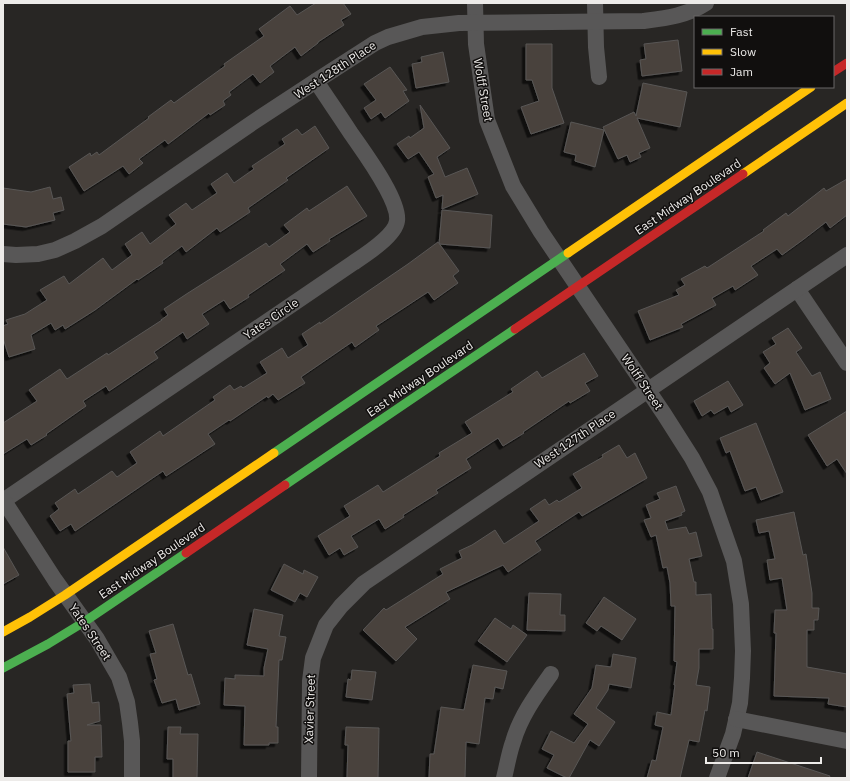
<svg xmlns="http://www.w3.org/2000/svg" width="850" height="781" font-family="'IBM Plex Sans',sans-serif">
	<defs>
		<filter id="shadow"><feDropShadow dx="-3.5" dy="3.5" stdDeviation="0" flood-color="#0009"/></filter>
	</defs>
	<rect width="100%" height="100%" fill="#282624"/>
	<!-- building -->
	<g fill="#4a423d" stroke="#585655" filter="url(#shadow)">
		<polygon points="316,3 343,3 351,14 341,20 344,25 318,42 318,43 301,56 295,47 270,66 274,72 260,83 253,74 229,92 231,95 223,101 225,105 210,115 209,113 168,144 165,140 139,159 143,163 129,174 123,166 84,191 69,167 90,153 91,156 97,152 99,155 149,118 148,117 171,100 174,103 225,66 224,64 264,36 259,29 290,6 297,15"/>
		<polygon points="678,40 682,71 642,76 640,60 646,59 644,44"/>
		<polygon points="526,44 552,44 552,88 564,123 531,134 521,107 539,101 532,80 526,80"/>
		<polygon points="443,52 449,82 416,88 412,64 422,62 421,57"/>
		<polygon points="390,67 407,90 403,91 409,101 385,118 381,112 371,119 364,108 376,100 364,84"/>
		<polygon points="643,83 687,92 680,127 637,118 650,148 639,153 641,157 630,162 627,155 618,159 603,127 634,112 636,116"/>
		<polygon points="420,105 450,148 437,157 445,177 467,168 478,194 442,209 443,195 436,198 428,177 434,174 419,152 408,159 397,144 409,136 410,138 424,128"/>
		<polygon points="571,122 604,130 595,167 575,161 576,155 564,152"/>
		<polygon points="315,126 329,148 286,178 288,180 248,208 250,212 220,232 217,228 186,252 182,246 162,261 163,263 138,280 137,279 95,310 65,329 63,325 55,330 51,323 31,335 35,349 9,357 3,338 3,326 8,324 6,320 25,314 47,300 40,290 64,276 69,284 103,258 112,270 132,255 125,244 142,232 150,244 176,224 169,215 186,203 192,210 217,193 211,184 227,173 234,183 254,169 252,166 285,144 282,139 297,129 302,135"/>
		<polygon points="847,179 847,215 830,228 826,222 804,239 782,255 777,249 751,266 758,275 735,290 733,286 712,298 716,305 681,324 683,327 650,340 638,311 679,295 676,290 685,285 681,279 705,266 707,268 764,231 763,230 786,213 788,216 824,188 826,191"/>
		<polygon points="347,186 367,216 329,239 330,241 313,252 307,244 280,264 285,270 248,295 249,297 230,309 224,300 202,314 209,324 187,339 183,332 154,352 158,358 109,391 106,386 83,401 86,406 46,434 47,435 31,445 27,439 3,454 3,423 37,401 29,390 60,369 67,379 107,353 108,355 162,320 161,320 168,315 164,309 188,293 226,269 266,243 269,247 290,232 284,225 307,208 309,211"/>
		<polygon points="50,187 53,199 61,197 64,210 53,213 55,220 26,227 3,224 3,188 31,192"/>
		<polygon points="442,210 492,215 490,248 439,244"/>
		<polygon points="438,242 459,271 453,276 458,283 434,300 428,292 376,326 379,330 355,347 352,342 301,377 305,383 278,400 273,394 268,398 267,396 230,421 229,420 208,434 215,444 166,476 163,471 75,531 71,524 60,531 50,516 59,509 55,503 75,489 78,494 112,471 117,477 137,463 130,452 160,431 163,436 215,400 213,397 230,385 234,390 241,386 243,388 267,373 260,362 282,348 288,358 308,345 302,334 320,322 320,324 408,264"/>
		<polygon points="788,328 802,348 796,352 812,376 820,372 831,399 805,410 790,373 775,384 764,368 770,363 763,352 776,344 772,338"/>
		<polygon points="584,353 598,376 585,383 590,391 570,403 569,401 523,432 524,433 503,446 498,438 466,459 471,468 436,490 438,493 403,515 404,517 385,529 379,519 351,536 358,547 344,555 340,548 329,555 318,536 350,516 344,506 378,485 383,492 440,456 439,453 472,433 465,422 513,392 511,389 537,371 542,378"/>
		<polygon points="728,381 743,405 731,412 728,406 714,414 711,410 702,416 694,401"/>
		<polygon points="847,411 847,474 837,459 827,466 808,435"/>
		<polygon points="756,423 770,458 783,492 761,500 756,487 745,491 730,451 726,453 720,438"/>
		<polygon points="619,445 627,458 635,453 647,478 582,516 579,512 535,541 541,550 508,572 503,565 446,592 450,599 405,627 417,639 396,661 363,630 384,608 386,610 443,574 440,569 462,558 459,551 472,545 495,530 504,544 539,521 530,509 545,499 549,505 557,500 559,502 582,488 573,474 603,457 602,455"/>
		<polygon points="676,486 685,511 681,513 682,515 665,521 668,530 686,527 689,534 696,532 702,556 689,559 694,582 696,582 696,595 711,594 712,629 713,629 713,649 699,649 699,668 696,685 710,687 707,711 705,710 699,742 689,740 680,778 647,778 652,760 656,761 663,727 655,725 657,712 671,715 675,685 674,685 677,662 674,661 675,606 671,606 670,583 667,567 663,568 656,535 651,537 644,520 651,518 646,505 660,499 657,493"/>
		<polygon points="794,512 803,555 806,554 812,593 812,608 819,608 818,620 814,620 814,630 807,630 807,667 847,674 847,707 828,704 829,698 774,696 776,633 774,633 775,610 787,610 782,578 770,580 767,560 775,559 769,531 759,533 756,520"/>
		<polygon points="3,547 19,575 3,584"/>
		<polygon points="284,564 303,574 304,570 318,577 307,597 300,593 295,602 271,590"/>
		<polygon points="529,593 561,594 560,615 565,615 565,631 527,630"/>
		<polygon points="604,597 636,619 622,640 601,626 597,631 586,623"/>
		<polygon points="254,609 283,615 279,636 286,637 282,660 279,660 276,727 278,727 278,743 269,743 269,745 244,745 245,706 224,705 225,678 235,679 235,675 264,676 264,668 268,649 247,645"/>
		<polygon points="495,618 511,629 513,625 527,635 507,662 478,641"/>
		<polygon points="173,624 188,675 191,674 200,704 179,710 176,699 162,703 154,680 157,679 150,654 156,653 149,631"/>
		<polygon points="613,654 636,658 631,688 609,684 608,690 596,708 615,722 599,746 590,740 569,778 567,778 547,768 554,755 542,749 551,731 574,743 588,724 574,714 592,688 596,665 611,667"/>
		<polygon points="473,665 507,671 503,689 495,687 493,699 485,698 479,744 466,742 465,778 429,778 430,754 434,754 441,707 464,710"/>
		<polygon points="352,670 376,672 372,700 346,697 348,679 351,680"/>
		<polygon points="90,684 92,703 99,702 100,721 87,725 101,725 102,757 95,757 95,772 68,772 68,741 71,741 67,694 74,693 73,685"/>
		<polygon points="168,727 181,727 180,734 198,734 197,778 173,778 173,759 167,759"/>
		<polygon points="346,727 379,728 378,778 347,778 348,745 345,745"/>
		<polygon points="757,752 830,776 829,778 748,778"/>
	</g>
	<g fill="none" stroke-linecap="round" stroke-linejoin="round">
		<!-- street -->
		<g stroke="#585757" stroke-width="16">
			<polyline points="475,3 476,44 487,120 513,186 541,232 664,414 692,458 710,492 734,561 741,604 743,651 742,678 740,703 733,734 717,778"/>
			<polyline points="595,3 596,47 599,77"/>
			<path d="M 3,254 L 16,255 L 38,254 L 55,250 L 75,241 L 102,226 L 252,123 L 316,81 L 375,43 L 388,37 L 422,27 L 459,23 L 643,21 C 667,18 686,16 706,3"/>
			<polyline points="797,289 847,363"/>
			<path d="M 3,501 L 353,263 C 365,255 395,236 397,221 C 400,200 363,151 350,132 C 339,115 327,98 316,81"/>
			<polyline points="4,501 55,580 97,639 119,677 127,702 130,723 132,741 132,778"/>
			<polyline points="736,719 847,741"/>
			<polyline points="309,778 310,681 313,658 326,625 341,606 364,583 847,255"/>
			<path d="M 504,778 C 507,766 509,753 513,742 C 520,717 536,695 551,674"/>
		</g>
		<!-- fast -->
		<g stroke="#4caf50" stroke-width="9">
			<polyline points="274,453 568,253"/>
			<polyline points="285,485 515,329"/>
			<polyline points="3,668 48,644 84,622 186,553"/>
		</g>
		<!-- slow -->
		<g stroke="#ffc107" stroke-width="9">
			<polyline points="743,174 847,103"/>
			<polyline points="568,253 811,87"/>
			<polyline points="3,632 30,617 65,595 274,453"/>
		</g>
		<!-- jam -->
		<g stroke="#c62828" stroke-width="9">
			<polyline points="833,72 847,63"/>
			<polyline points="515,329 743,174"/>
			<polyline points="186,553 285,485"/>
		</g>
	</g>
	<g text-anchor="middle" stroke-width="3" stroke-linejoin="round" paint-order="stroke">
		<!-- street labels -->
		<g font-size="12" fill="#edebe9" stroke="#110f0e">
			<text transform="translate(335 70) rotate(-33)" y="4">West 128th Place</text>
			<text transform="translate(483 90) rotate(80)" y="4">Wolff Street</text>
			<text transform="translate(688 197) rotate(-34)" y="4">East Midway Boulevard</text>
			<text transform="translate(271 319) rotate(-34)" y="4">Yates Circle</text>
			<text transform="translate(420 379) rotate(-34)" y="4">East Midway Boulevard</text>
			<text transform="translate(642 382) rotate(56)" y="4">Wolff Street</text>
			<text transform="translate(575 439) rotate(-34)" y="4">West 127th Place</text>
			<text transform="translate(152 561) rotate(-34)" y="4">East Midway Boulevard</text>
			<text transform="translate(90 632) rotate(56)" y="4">Yates Street</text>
			<text transform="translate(310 709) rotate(-88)" y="4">Xavier Street</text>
		</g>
	</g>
	<!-- border -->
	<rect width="850" height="781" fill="none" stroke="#edebe9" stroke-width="8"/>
	<!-- legend -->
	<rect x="694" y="16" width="140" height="72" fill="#110f0e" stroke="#696766"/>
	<rect x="702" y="29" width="20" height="6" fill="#4caf50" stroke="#696766"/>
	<text x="730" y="36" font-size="12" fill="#edebe9">Fast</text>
	<rect x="702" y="49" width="20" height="6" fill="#ffc107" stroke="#696766"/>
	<text x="730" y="56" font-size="12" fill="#edebe9">Slow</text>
	<rect x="702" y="69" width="20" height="6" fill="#c62828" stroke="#696766"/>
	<text x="730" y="76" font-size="12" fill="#edebe9">Jam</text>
	<!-- scale -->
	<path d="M706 757v6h115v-6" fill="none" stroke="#edebe9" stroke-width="2"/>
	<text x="712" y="757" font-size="12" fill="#edebe9" stroke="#110f0e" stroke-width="3" paint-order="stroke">50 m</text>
</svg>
